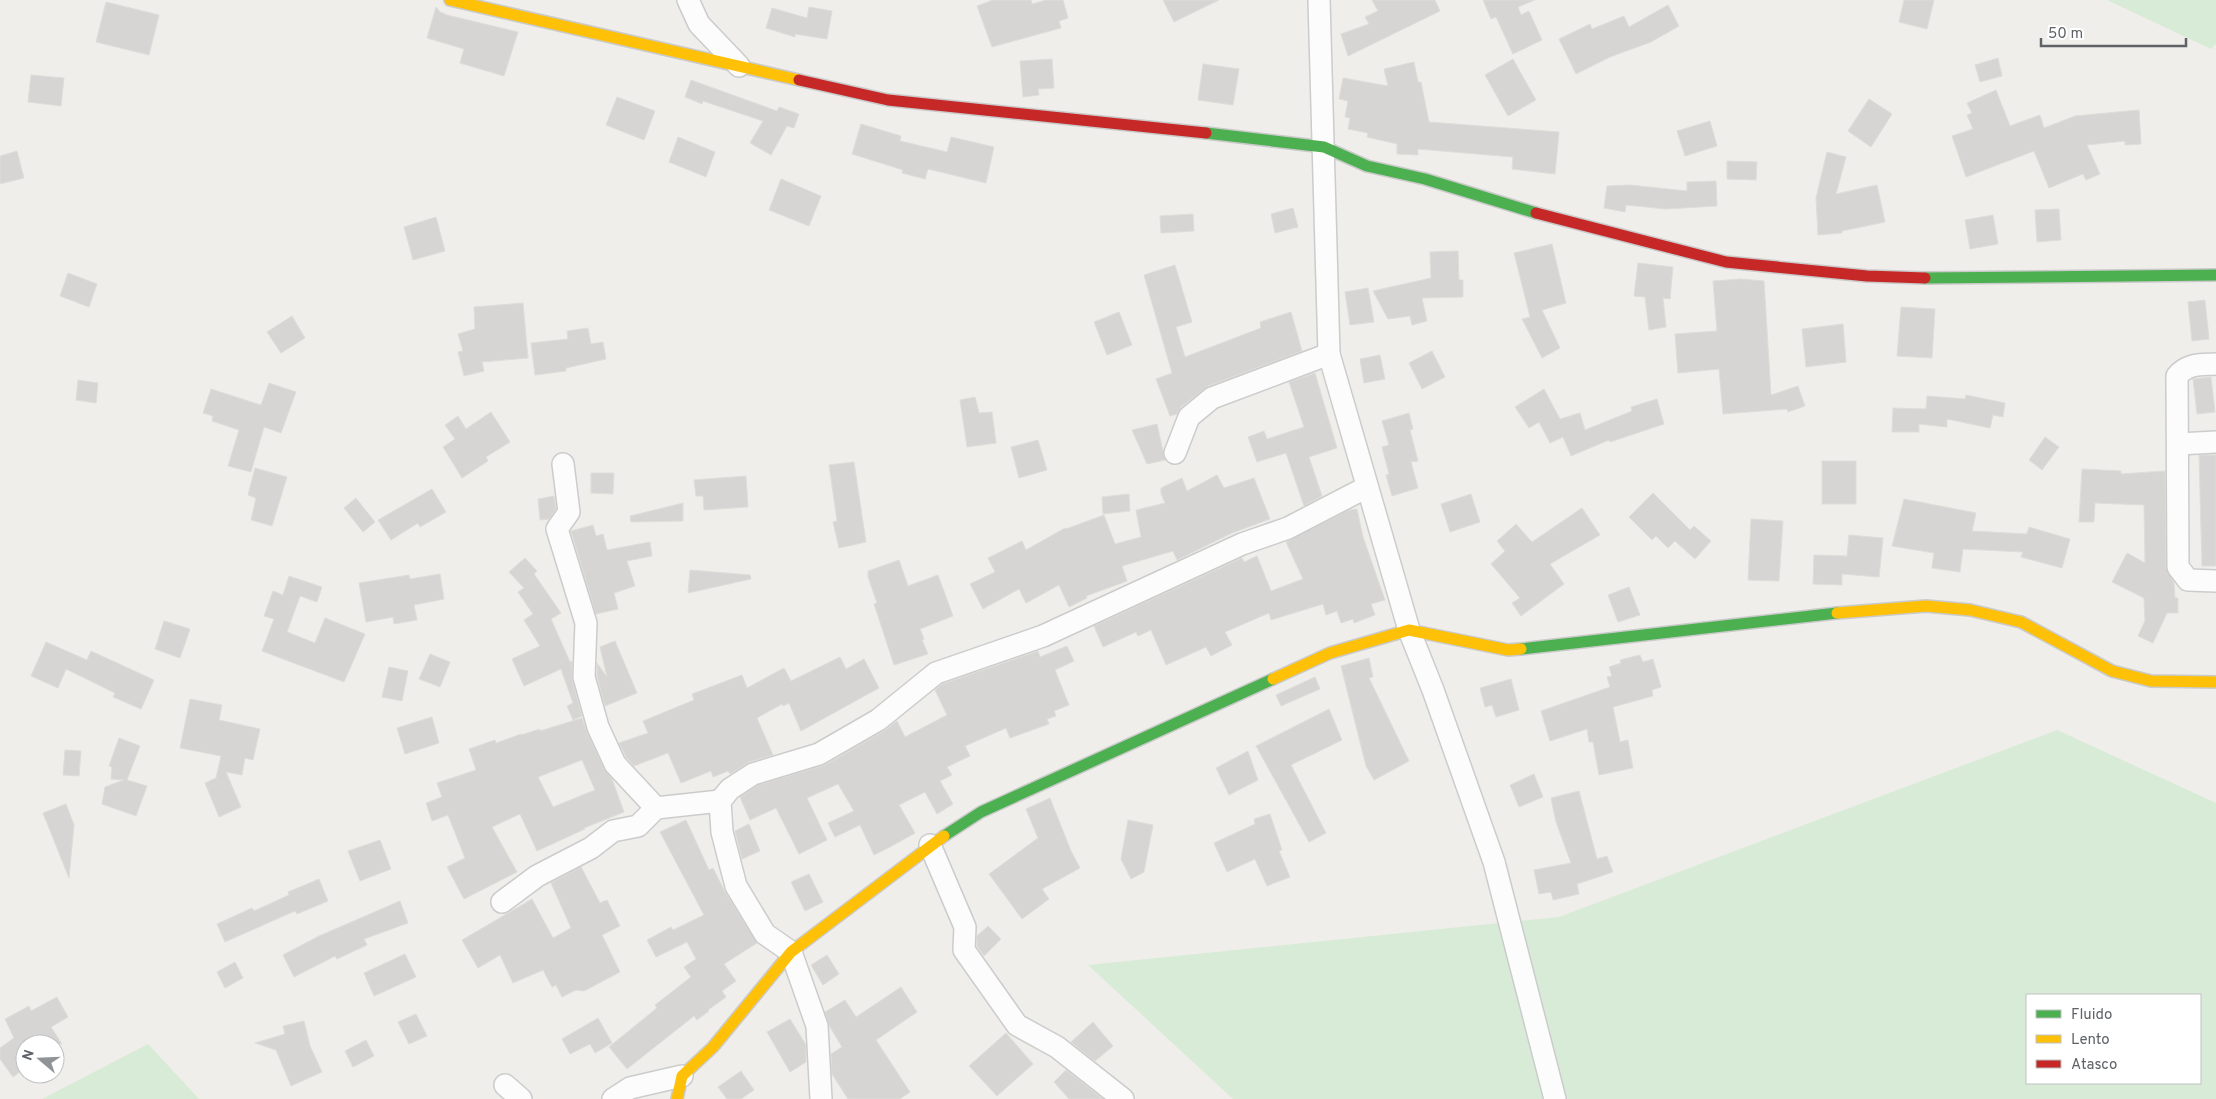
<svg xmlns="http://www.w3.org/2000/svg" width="2216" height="1099" font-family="Overpass,sans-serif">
	<rect width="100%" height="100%" fill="#efeeea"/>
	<!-- green -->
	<g fill="#d8ebd6" fill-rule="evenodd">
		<polygon points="2107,0 2216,0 2216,44 2211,49"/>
		<path d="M 2057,730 L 2216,803 L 2216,1099 L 1233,1099 L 1088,965 L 1559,917 ZM 2027,995 L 2200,995 L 2200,1083 L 2027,1083 Z"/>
		<polygon points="148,1044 199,1099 42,1099"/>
	</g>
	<!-- building -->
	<g fill="#d6d5d3" stroke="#deddd9" fill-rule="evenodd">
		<polygon points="993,0 1031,0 1032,4 1046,0 1063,0 1068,18 1059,21 1061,28 992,47 977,6"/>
		<polygon points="1163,0 1219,0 1174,22"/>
		<polygon points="1372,0 1435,0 1440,11 1348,56 1341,34 1369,24 1365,17 1378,11"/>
		<polygon points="1483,0 1535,0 1518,7 1521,15 1529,11 1542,40 1513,54 1496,17 1491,19"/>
		<polygon points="1904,0 1934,0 1927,29 1899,22"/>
		<polygon points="106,2 159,15 149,55 96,42"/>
		<polygon points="1668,5 1679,26 1651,42 1610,57 1576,74 1559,39 1590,24 1592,29 1624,16 1629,27"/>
		<polygon points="436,7 440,12 447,15 518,32 504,76 460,63 464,49 427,38"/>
		<polygon points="809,7 832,11 827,39 795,34 795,37 766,28 772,8 807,18"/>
		<polygon points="1998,58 2002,76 1980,82 1975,65"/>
		<polygon points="1052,59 1054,88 1038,89 1039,95 1023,97 1020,61"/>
		<polygon points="1513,59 1536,100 1508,116 1485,75"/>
		<polygon points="1414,62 1418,82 1421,82 1429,122 1559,132 1555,174 1512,169 1513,157 1418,149 1418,155 1397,154 1397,144 1367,137 1368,133 1348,129 1350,118 1345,117 1348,101 1339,99 1343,78 1388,86 1384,69"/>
		<polygon points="1203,64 1239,69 1233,105 1198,100"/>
		<polygon points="31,75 64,78 61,106 28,102"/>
		<polygon points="691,80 777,111 779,107 799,114 794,128 787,126 771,155 750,143 763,121 703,101 702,104 685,97"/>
		<polygon points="1996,90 2010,126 2040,115 2044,128 2075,116 2139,110 2141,144 2125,145 2125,141 2087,145 2100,174 2086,180 2083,174 2049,188 2034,151 1966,177 1952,136 1973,129 1967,115 1972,113 1967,103"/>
		<polygon points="617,97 655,111 644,140 606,125"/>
		<polygon points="1869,99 1892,114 1871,147 1848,131"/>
		<polygon points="1710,121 1717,146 1685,156 1677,131"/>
		<polygon points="861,124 901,136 900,141 947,152 951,137 994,147 986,183 928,169 925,179 902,173 903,170 852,154"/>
		<polygon points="678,137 715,152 706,177 669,162"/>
		<polygon points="17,151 24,178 0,184 0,156"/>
		<polygon points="1827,152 1846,157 1836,194 1877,185 1885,222 1842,231 1842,233 1818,235 1816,198"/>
		<polygon points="1727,161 1757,162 1756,180 1727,179"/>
		<polygon points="781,179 821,196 809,226 769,210"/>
		<polygon points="1716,181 1717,206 1666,209 1626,205 1625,212 1604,208 1607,186 1630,185 1687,191 1687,182"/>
		<polygon points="1293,208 1298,227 1275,233 1271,214"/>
		<polygon points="2059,209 2061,240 2037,242 2035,210"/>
		<polygon points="1193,214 1194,231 1161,233 1160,216"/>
		<polygon points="1993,215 1998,244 1970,249 1965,220"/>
		<polygon points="436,217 445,251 413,260 404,227"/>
		<polygon points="1552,244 1566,303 1542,310 1560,348 1542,358 1522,319 1530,317 1514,253"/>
		<polygon points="1458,251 1459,280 1463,280 1463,297 1422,298 1427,321 1412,325 1410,316 1388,319 1373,291 1431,278 1430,252"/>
		<polygon points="1638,263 1673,267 1670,299 1663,298 1666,327 1649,330 1645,297 1634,296"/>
		<polygon points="1175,265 1192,322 1176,327 1185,357 1261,328 1260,322 1291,312 1302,351 1208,386 1181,407 1177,414 1170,416 1156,379 1172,373 1144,275"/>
		<polygon points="68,273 97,284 89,307 60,296"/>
		<polygon points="1741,279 1764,281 1771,395 1798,386 1805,406 1788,412 1787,409 1723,414 1719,369 1678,373 1675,334 1717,331 1713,281"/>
		<polygon points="1368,288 1374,322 1350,325 1345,292"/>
		<polygon points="2205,300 2209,339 2192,341 2188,302"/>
		<polygon points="523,303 528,358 482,362 484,371 464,376 458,352 463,351 458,334 475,329 474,307"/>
		<polygon points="1901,307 1935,309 1932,358 1897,356"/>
		<polygon points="1119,312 1132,345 1107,355 1094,322"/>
		<polygon points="292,316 305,338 281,353 267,332"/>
		<polygon points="1843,324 1846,362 1806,367 1802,329"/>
		<polygon points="588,328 591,344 603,342 606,359 566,368 566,371 535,375 531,343 568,339 567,331"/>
		<polygon points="1432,351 1445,377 1422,389 1409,363"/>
		<polygon points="1380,355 1385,379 1364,383 1360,359"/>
		<polygon points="1315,373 1337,448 1309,457 1322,496 1304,506 1286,453 1257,462 1248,437 1264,431 1267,439 1304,427 1289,382"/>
		<polygon points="2211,377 2215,412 2197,414 2193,379"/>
		<polygon points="78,380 98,383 96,403 76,400"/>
		<polygon points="269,383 296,392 281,433 264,427 251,472 228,466 239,430 212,421 213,416 203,413 211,389 261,405"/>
		<polygon points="1544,389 1560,419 1580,413 1585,430 1632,411 1631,407 1657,399 1664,424 1610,442 1609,440 1571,456 1563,437 1550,443 1539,422 1529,428 1515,407"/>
		<polygon points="1966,395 2005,403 2003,417 1993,415 1990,428 1947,419 1947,427 1919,424 1919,432 1892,432 1893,408 1926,409 1927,396 1965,399"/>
		<polygon points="975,397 979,413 992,412 996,443 967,447 960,400"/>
		<polygon points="491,412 510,442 486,457 488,461 462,478 443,447 455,439 445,425 458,416 466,429"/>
		<polygon points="1409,413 1413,429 1410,430 1418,461 1411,462 1418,488 1392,496 1386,475 1389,474 1382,447 1389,445 1382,421"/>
		<polygon points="1157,424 1165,460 1147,464 1132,430"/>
		<polygon points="2045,437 2059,447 2042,470 2029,460"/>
		<polygon points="1038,440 1047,470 1019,478 1011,447"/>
		<polygon points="2199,455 2216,455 2216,566 2202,566"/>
		<rect x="1822" y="461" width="34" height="43"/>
		<polygon points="854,462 866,542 839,548 833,522 837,521 829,465"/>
		<polygon points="255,468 287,477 272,526 251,520 256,498 248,495"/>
		<polygon points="2082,469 2121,471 2121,474 2165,471 2166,567 2174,583 2175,598 2178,598 2178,613 2167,613 2153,643 2138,636 2145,621 2144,598 2112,582 2127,553 2145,563 2144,505 2095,503 2094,522 2079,522"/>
		<polygon points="591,473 614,473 613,494 591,493"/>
		<polygon points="1217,475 1224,488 1254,478 1270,519 1232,533 1177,560 1173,551 1122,566 1127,581 1086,596 1087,598 1069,607 1059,585 1026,603 1019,589 983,609 970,584 995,572 988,558 1022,541 1026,550 1065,528 1066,529 1104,515 1115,544 1141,537 1136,510 1165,503 1161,494 1161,488 1182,478 1187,491"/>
		<polygon points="746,476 748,507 704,510 703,496 696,496 694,480"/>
		<polygon points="432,489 446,512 420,527 418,523 391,540 378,520"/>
		<polygon points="1653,493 1690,530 1694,526 1711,541 1695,559 1675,541 1668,548 1656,536 1652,540 1629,517"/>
		<polygon points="1129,494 1130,511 1103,514 1102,497"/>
		<polygon points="1471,494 1480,522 1450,532 1441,504"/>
		<polygon points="554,496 556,509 549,519 540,520 538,499"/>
		<polygon points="356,498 375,522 363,532 344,508"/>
		<polygon points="1904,499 1976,513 1972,531 2027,534 2029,527 2070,539 2062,568 2021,557 2023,552 1963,549 1960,572 1932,568 1934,553 1892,546"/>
		<polygon points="683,503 683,521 631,522 630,516"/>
		<polygon points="1582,508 1600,535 1550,564 1564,584 1521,616 1512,603 1520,598 1491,564 1505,551 1497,541 1516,524 1532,542"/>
		<polygon points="1357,509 1363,537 1385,600 1371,604 1375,615 1354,623 1353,619 1341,623 1337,611 1326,615 1323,604 1271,620 1269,613 1225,632 1232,645 1211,656 1206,647 1166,665 1151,630 1138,636 1136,632 1103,647 1094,626 1242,558 1244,562 1257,556 1271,591 1303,579 1286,542 1349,510"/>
		<polygon points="1751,519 1783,521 1779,581 1748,580"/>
		<polygon points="593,525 596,536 603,534 607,550 650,542 652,556 627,561 635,586 614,593 618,609 596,614 571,531"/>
		<polygon points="1849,535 1883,538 1879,577 1842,574 1842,585 1813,584 1814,555 1847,556"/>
		<polygon points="525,558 537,571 534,574 561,613 551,619 570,662 572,661 572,680 582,716 573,720 567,706 573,703 561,669 524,686 512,659 540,646 524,620 533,614 518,592 524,588 509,572"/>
		<polygon points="899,560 908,586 938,575 953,616 920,629 924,639 922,640 928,654 894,665 874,604 877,603 868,577 868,571"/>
		<polygon points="690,570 750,575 751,579 688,593"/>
		<polygon points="440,574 444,599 414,605 417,620 394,624 393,617 366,622 359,583 409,575 410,579"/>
		<polygon points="289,576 322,587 317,602 300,596 287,632 315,643 325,618 365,634 344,682 262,651 274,619 264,616 273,591 283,595"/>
		<polygon points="1629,587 1640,615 1618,622 1608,595"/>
		<polygon points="164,621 190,629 180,658 155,649"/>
		<polygon points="615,641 637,693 605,706 597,676 597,663 607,677 600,647"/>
		<polygon points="46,642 87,660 91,651 154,680 141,709 113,697 115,693 66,669 58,688 31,676"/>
		<polygon points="1067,646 1074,661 1055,670 1069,705 1054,711 1056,716 1047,719 1049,724 1010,738 1006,728 965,746 970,756 947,767 952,775 940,781 953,804 937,814 925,792 899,805 915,833 890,847 874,855 860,825 835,837 828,823 854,811 838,784 807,798 827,840 799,854 776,808 750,820 740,797 758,785 825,765 884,731 897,721 905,737 947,715 935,690 942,684 1038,651 1040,657"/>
		<polygon points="430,654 450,662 440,687 419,679"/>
		<polygon points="1640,655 1643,662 1653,659 1661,687 1652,690 1653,696 1613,707 1620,742 1628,740 1633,768 1599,775 1593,742 1589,742 1587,729 1550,741 1541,711 1610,687 1607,677 1612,676 1609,667 1621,663 1620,660"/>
		<polygon points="840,657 846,669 864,659 879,688 801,731 789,703 783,706 782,704 757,718 773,755 749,762 730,774 728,771 713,777 711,771 681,783 668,753 634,766 626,757 619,743 648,733 643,721 694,700 692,694 742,675 747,688 784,668 791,681"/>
		<polygon points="1369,658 1373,677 1369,678 1409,761 1374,780 1366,766 1341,666"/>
		<polygon points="389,667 408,671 402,701 382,697"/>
		<polygon points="1315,677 1320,689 1281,706 1276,695"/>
		<polygon points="1511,679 1519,710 1496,717 1492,705 1485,707 1480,688"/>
		<polygon points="190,699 222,705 219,720 260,729 253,760 245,758 242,775 226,772 241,807 219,817 205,783 216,778 221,756 180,748"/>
		<polygon points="1329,709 1342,740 1291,765 1326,833 1309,842 1256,746"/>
		<polygon points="432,717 439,743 405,754 397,728"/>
		<path d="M 582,718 L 587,732 L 604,769 L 612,779 L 624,812 L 584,828 L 585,829 L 537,851 L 520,814 L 492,827 L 517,872 L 464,899 L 447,867 L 465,858 L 448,815 L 432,821 L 426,803 L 442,797 L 437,783 L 476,770 L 469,749 L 495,740 L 496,743 L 521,734 L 521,735 L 540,729 L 540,731 ZM 582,760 L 595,790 L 553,807 L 538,777 Z"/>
		<polygon points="119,738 140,746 127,780 147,786 136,816 102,804 105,787 124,780 111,779 112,767 109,766"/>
		<polygon points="65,750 81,751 79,776 63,775"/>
		<polygon points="1248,751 1258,780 1229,795 1216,768"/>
		<polygon points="1534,774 1543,797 1519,807 1510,785"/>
		<polygon points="1579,791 1597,859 1607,856 1613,872 1577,884 1579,894 1553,900 1551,892 1539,894 1534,870 1571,863 1556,822 1551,798"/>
		<polygon points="1050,798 1071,851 1080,868 1042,889 1049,899 1022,919 989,874 1038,838 1026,809"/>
		<polygon points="66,804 74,825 69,878 43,813"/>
		<polygon points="1270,814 1282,850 1279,851 1290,877 1267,886 1255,859 1227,872 1214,843 1255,824 1254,819"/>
		<polygon points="686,820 709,870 713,868 725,892 757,943 724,964 736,981 722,991 726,997 708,1010 709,1011 697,1020 694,1016 627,1069 609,1047 657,1008 655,1005 691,977 684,967 696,959 687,942 656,957 647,940 671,927 673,930 704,915 660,832"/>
		<polygon points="1128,820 1153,825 1144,872 1131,879 1121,859"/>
		<polygon points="749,824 760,851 742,859 735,831"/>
		<polygon points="380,840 391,869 360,881 348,851"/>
		<polygon points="581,867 600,903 607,900 620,926 602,935 620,972 584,991 576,990 562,997 556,985 552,987 543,970 513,983 500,955 478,968 462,940 532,899 553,938 571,928 551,883"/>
		<polygon points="809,874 823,902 805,911 791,882"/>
		<polygon points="319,879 328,901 297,914 295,911 225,942 217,924 252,908 254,911 289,895 288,892"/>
		<polygon points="400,901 408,923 364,939 367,945 337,959 335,956 294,977 283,955 319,936"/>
		<polygon points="988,926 1001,939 984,956 977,946 977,936"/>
		<polygon points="405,954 416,977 374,996 364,973"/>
		<polygon points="827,955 839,974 823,985 811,965"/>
		<polygon points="235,962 243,978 225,988 217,972"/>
		<polygon points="901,987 917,1012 876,1040 910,1092 900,1099 848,1099 832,1074 831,1054 842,1047 830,1027 825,1012 845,1000 856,1017"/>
		<polygon points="57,997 68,1017 51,1027 62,1044 25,1044 25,1068 13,1077 0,1059 0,1048 14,1038 5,1019 29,1006 31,1011"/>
		<polygon points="416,1014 427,1036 409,1044 398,1022"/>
		<polygon points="598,1018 612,1043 595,1053 590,1044 570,1054 562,1039"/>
		<polygon points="790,1019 806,1045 806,1062 790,1072 767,1032"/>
		<polygon points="304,1021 310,1046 322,1072 291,1086 276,1050 255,1043 285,1034 283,1026"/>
		<polygon points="1093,1022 1113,1046 1095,1061 1071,1042"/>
		<polygon points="1006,1033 1033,1064 997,1096 969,1066"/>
		<polygon points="366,1040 374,1056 353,1067 345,1051"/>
		<polygon points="1066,1070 1103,1099 1069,1099 1054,1082"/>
		<polygon points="741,1071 754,1090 741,1099 727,1099 718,1087"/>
	</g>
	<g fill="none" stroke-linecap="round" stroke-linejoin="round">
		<!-- street casing -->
		<g stroke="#cbcccc" stroke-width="24">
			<g id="street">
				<polyline points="688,0 699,24 739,66"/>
				<polyline points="1319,0 1329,354 1409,630 1433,690 1494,862 1555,1099"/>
				<path d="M 2216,364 C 2200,365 2188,363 2177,376 L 2178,567 L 2188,580 L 2216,581"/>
				<polyline points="2178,444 2216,442"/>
				<polyline points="1175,453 1189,417 1212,398 1329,354"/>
				<polyline points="563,464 569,512 557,529 586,623 584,677 598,727 615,764 656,808"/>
				<polyline points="930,845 965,927 964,950 1017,1025 1057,1047 1123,1099"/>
				<polyline points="502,902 537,876 591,848 613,831 638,826 656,808 720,801"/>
				<polyline points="505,1085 521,1099"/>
				<polyline points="613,1099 630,1088 682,1076"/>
				<polyline points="821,1099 817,1026 791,952 765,934 736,886 722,832 720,801 730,789 753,774 819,754 878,720 936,673 1043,636 1242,544 1288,528 1367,487"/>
			</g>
		</g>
		<!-- fast casing -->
		<g stroke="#cacacb" stroke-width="14">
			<g id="fast">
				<polyline points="1206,133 1324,147 1367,166 1425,179 1536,213"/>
				<polyline points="1925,278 2216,275"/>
				<polyline points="1521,649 1837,613"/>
				<polyline points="944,836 981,812 1273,679"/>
			</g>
		</g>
		<!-- slow casing -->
		<g stroke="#cacacb" stroke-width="14">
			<g id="slow">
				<polyline points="450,0 799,80"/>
				<polyline points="1837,613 1926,606 1970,610 2021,622 2112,671 2151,681 2216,682"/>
				<polyline points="1273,679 1330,653 1409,630 1508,650 1521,649"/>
				<polyline points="677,1099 682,1076 713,1047 791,952 944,836"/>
			</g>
		</g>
		<!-- jam casing -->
		<g stroke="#cacacb" stroke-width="14">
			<g id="jam">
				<polyline points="799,80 888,100 1206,133"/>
				<polyline points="1536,213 1726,262 1867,276 1925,278"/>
			</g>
		</g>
		<!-- street -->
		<use href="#street" stroke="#fdfcfc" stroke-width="21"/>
		<!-- fast -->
		<use href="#fast" stroke="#4caf50" stroke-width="11"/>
		<!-- slow -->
		<use href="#slow" stroke="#ffc107" stroke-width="11"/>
		<!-- jam -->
		<use href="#jam" stroke="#c62828" stroke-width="11"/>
	</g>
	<!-- legend -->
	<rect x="2026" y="994" width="175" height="90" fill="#ffffff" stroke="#bfc1c3"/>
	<rect x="2036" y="1010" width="25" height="8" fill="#4caf50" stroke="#bfc1c3"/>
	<text x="2071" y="1019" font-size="15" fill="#5f6368">Fluido</text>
	<rect x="2036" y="1035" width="25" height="8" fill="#ffc107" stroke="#bfc1c3"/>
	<text x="2071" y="1044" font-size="15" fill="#5f6368">Lento</text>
	<rect x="2036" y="1060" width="25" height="8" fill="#c62828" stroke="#bfc1c3"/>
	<text x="2071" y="1069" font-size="15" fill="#5f6368">Atasco</text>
	<!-- north arrow -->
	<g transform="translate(40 1059) rotate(289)"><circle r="24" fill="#ffffff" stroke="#bfc1c3"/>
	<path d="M0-4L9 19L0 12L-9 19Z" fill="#919496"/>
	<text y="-8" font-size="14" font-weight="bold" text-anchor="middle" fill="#5f6368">N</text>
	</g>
	<!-- scale -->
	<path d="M2041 38v8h145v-8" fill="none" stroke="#5f6368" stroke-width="2.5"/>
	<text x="2048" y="38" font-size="15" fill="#5f6368" stroke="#ffffff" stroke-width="4" paint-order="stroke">50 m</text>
</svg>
